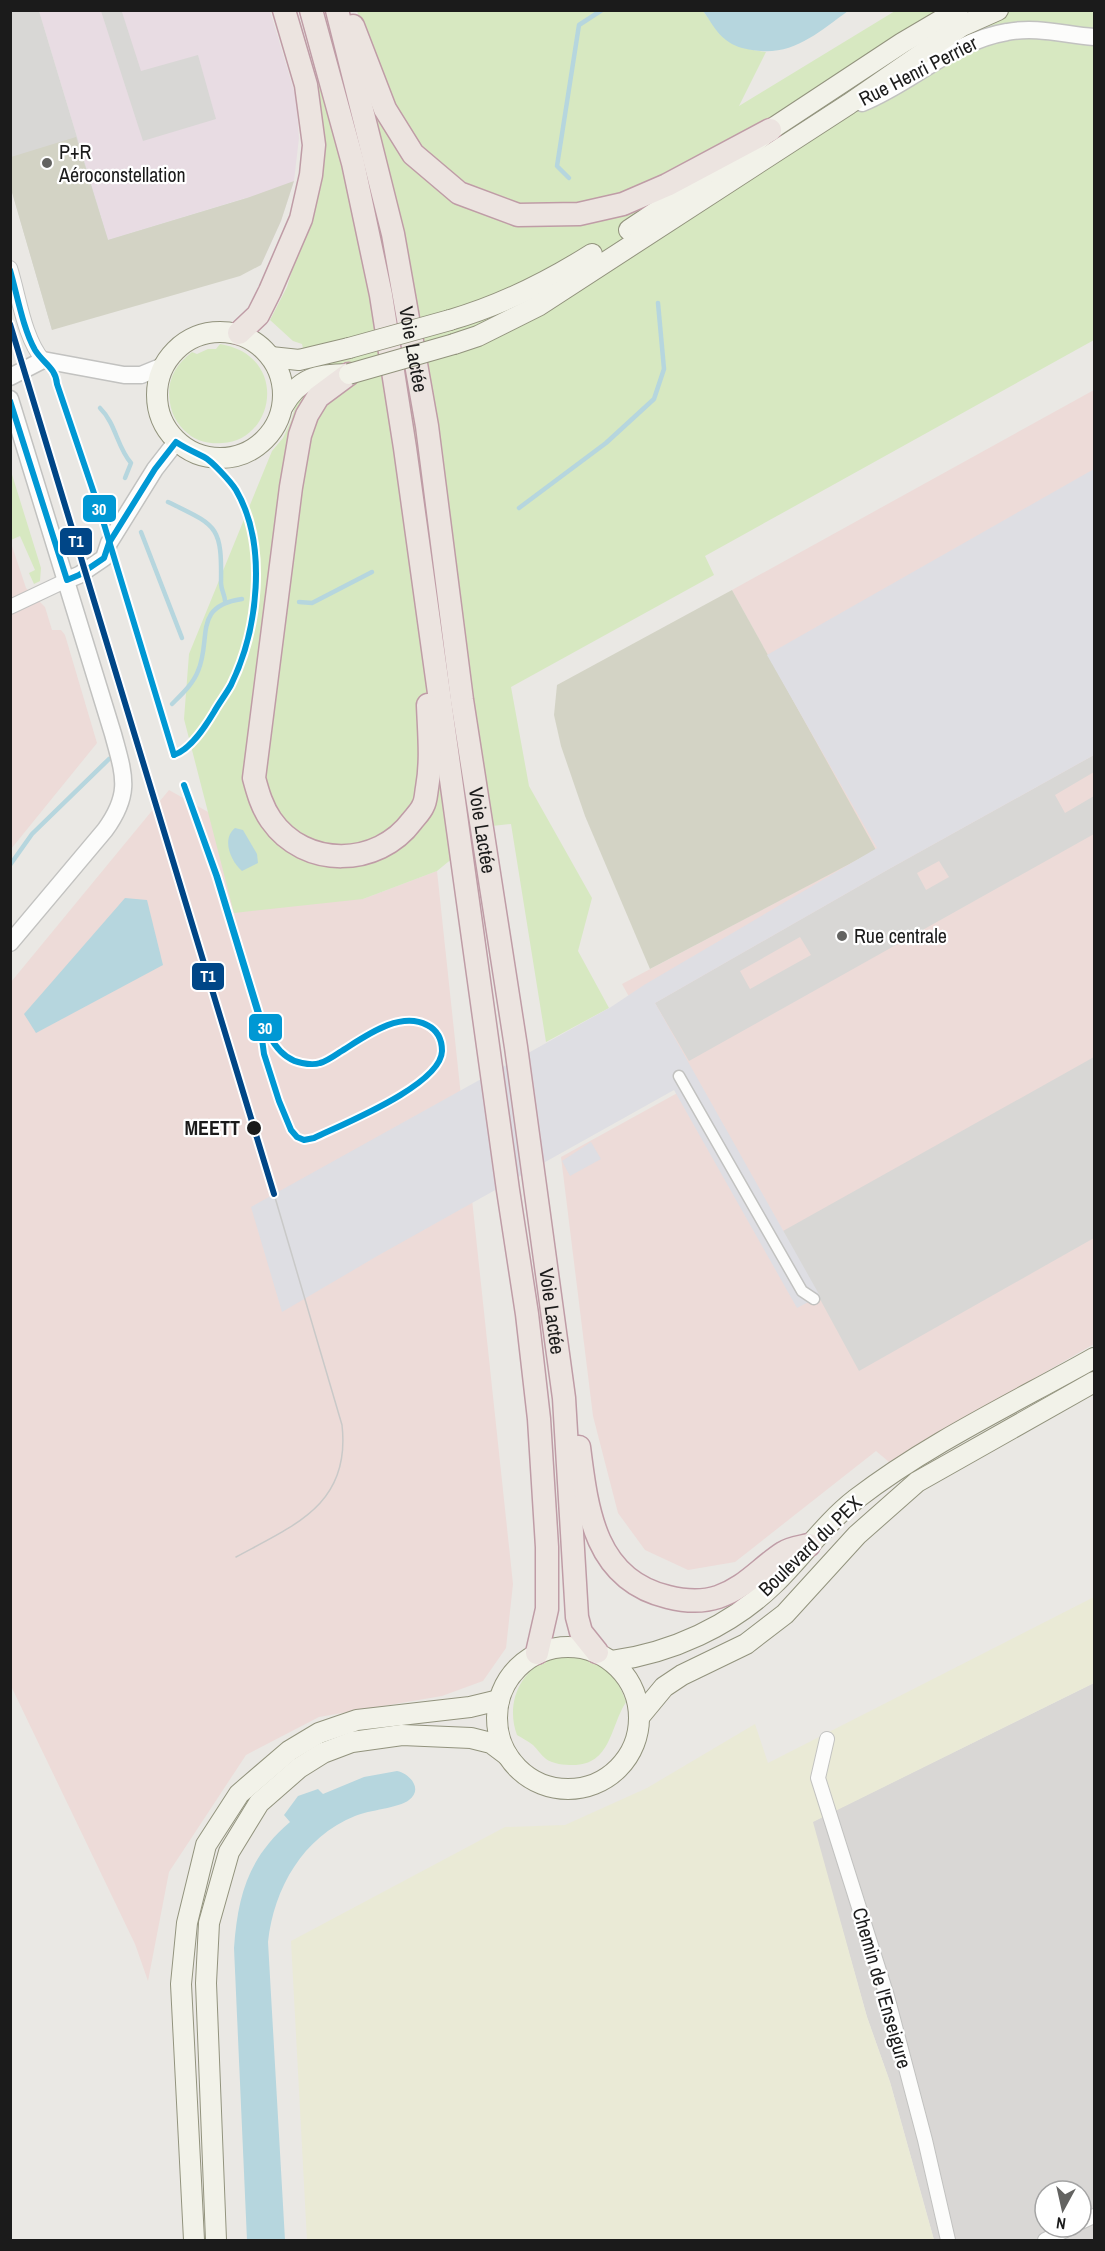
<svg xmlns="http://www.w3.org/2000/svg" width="1105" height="2251" font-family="'Archivo Narrow',sans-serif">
	<rect width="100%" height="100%" fill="#eae8e4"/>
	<!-- residential -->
	<path fill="#d9d7d5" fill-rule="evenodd" d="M 1094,1683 L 1094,2240 L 934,2240 L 890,2082 L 867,2017 L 812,1822 ZM 1045,2191 L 1081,2191 L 1081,2227 L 1045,2227 Z"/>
	<!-- commercial -->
	<g fill="#eddbd8">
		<polygon points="1094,390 1094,1344 889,1462 876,1451 735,1562 688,1570 645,1550 618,1513 593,1416 561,1157 681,1091 622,984 875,850 732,590"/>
		<polygon points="10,540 26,588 45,607 52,630 61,630 65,635 97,743 11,849"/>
		<polygon points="169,790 363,899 437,871 513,1584 506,1648 483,1681 442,1696 319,1717 246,1755 169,1872 148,1981 135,1944 11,1686 11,982"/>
	</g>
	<!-- industrial -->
	<polygon fill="#e8dce3" points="39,11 270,11 296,97 299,138 294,181 281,221 261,265 247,259 246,198 108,240"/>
	<!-- religious -->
	<g fill="#d8d7d5" fill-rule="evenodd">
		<polygon points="10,11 39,11 108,240 247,198 52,330 11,188"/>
		<polygon points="101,11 126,11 122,12 141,71 198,55 216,119 143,141"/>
		<path d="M 1094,755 L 1094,772 L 1055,795 L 1065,813 L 1094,796 L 1094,834 L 689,1061 L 655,1003 L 889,869 ZM 939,861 L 949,877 L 926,890 L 917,873 ZM 800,937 L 811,955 L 750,989 L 740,971 Z"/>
		<polygon points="1094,1057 1094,1238 859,1371 783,1231"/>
	</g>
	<!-- construction -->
	<g fill="#d3d3c5">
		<polygon points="76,137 108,240 247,198 294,181 281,221 261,265 240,276 52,330 11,189 11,157"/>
		<polygon points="732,590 876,850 650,969 585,816 561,746 554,715 557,685"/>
	</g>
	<!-- farmland -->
	<polygon fill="#eaead6" points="1094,1597 1094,1683 813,1822 867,2017 890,2082 934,2240 307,2240 291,1941 505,1827 565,1825 647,1788 755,1724 768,1763"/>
	<!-- grass -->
	<g fill="#d7e8c1">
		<path d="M 357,11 L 703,11 C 724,40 729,47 766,52 L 739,106 L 895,11 L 1094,11 L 1094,340 L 705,556 L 714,575 L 511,687 L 529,786 L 592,898 L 578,951 L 609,1008 L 546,1042 L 511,824 L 492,826 L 437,871 L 363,899 L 234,913 L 184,719 L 189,654 L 272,451 L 283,438 L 291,421 L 297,400 L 312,387 L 302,344 L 293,341 L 270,320 L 287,287 L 316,192 L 313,83 L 319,83 L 379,114 L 440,182 L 474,187 C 461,179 446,171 435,162 C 391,127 374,61 357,11 Z"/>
		<path d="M 220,344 C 230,346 241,349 249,356 C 284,383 265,442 222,443 C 211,444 200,442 191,436 C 180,428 172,417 170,403 C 166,381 175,365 192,352 L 197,354 L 208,349 L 216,349 Z"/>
		<polygon points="10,468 41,568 40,581 34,584 29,573 35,570 20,536 11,540"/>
		<path d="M 567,1656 C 600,1660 615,1670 626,1702 C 610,1727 611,1765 573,1765 C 564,1765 553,1764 546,1759 C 541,1755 537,1749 533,1745 C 528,1741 522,1738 517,1735 C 506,1706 518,1672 548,1660 C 554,1658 561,1657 567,1656 Z"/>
	</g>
	<!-- plaza -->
	<g fill="#dedee3">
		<polygon points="1094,469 1094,755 889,869 655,1003 820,1296 797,1308 674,1090 379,1255 282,1312 251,1207 611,1007 644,985 877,848 767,655"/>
		<polygon points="591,1142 601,1159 570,1176 562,1161"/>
	</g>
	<!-- water -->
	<g fill="#b6d6de">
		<path d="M 703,11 L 848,11 C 817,33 793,57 752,50 C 744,49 733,46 726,40 C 716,33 710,20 703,11 Z"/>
		<path d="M 235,828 L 243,830 L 257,854 L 258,863 L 242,871 C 231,862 221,839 235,828 Z"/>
		<polygon points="125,898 147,900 163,965 36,1033 24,1014"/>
		<path d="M 397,1771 C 411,1774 423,1790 409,1800 C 399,1808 369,1810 355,1816 C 303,1837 274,1888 268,1942 L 285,2240 L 247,2240 L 234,1948 C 238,1895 248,1858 290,1822 L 284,1815 L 298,1796 L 318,1789 L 323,1794 L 364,1777 Z"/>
	</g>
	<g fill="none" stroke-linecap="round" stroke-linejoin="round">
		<!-- stream -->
		<g stroke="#b6d6de" stroke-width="4.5">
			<polyline points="569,178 557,166 579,25 602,10"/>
			<path d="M 100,408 C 116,424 117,447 131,463 L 125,478"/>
			<path d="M 168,502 C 217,526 222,525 221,583 C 221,590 225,595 225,601"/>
			<polyline points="519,508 606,443 654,399 664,369 658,303"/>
			<polyline points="141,532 182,638"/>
			<polyline points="299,602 312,603 372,572"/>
			<path d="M 172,704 C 182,694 193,684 198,671 C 212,639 192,606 242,599"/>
			<polyline points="10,865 32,834 109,759"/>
		</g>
		<!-- pedestrian casing -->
		<g stroke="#c2c2c0" stroke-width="13">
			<polyline id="pedestrian" points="679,1076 802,1291 814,1299"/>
		</g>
		<!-- minor casing -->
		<g stroke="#c2c2c0" stroke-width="16">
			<g id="minor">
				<path d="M 10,268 C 19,296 24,338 43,360"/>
				<polyline points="10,607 67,580"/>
				<polyline points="827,1739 818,1778 887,1996 925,2140 948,2240"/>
				<polyline points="1081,2222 1094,2216"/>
				<polyline points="1045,2240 1072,2227"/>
			</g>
		</g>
		<!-- tertiary casing -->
		<g stroke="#c2c2c0" stroke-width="19">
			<g id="tertiary">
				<path d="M 862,103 C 912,83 952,41 1007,32 C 1037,26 1065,35 1094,37"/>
				<polyline points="10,377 43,360 124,375 141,375 163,366"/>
				<path d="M 10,399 L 113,734 C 124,775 132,793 105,830 L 10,943"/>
				<polyline points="67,580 79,575 104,558 109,543 155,469 176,442"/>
			</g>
		</g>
		<!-- secondary casing -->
		<g stroke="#92937d" stroke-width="22">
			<g id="secondary">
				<polyline points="629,230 728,164 770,130 902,43 958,10"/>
				<path d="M 450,320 C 502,305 546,283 592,254"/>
				<circle cx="220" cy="395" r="63"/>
				<polyline points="454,344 478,336 538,306 849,104 962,26 998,10"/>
				<polyline points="271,357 299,360 349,348"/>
				<path d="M 283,406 C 299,378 317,374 349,374"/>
				<circle cx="568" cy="1718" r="71"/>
				<path d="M 612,1661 C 671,1653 731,1626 774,1584 C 802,1557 825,1523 856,1499 C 929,1443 1014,1403 1094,1358"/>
				<polyline points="640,1716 664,1687 682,1675 746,1644 785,1614 857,1535 917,1482 1094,1382"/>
				<polyline points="194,2240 181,1984 187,1923 206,1845 239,1794 289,1751 319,1733 357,1720 470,1707 499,1700"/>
				<polyline points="216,2240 206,1983 209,1923 229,1852 259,1803 299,1768 323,1753 352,1742 402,1735 471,1738 491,1743 507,1755"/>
			</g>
		</g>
		<!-- trunk casing -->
		<g stroke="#bf9ca6" stroke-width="25">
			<g id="trunk">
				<polyline points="311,10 353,163 381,295 405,448 508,1190 527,1314 539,1419 547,1547 547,1609 537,1653"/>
				<path id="s1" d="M 337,10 L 393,234 L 427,426 L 462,700 L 516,1047 L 564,1398 L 577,1617 L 581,1632 L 597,1652"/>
				<polyline points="353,26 385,109 413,154 459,193 518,215 579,214 623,204 667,185 770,130"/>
				<polyline points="239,333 258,315 270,291 301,219 311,175 314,145 306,85 284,10"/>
				<path d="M 349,374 L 318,397 L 307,415 L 300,435 L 291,487 L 254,778 C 258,793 262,807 271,820 C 305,869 378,867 412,821 C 416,816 421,811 423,806 C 426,801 426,793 427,788 C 432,760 429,733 428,705"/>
				<path d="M 579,1447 C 587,1511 595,1580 668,1597 C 684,1601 703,1602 718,1597 C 745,1588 760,1568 783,1553 C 790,1548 801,1547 809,1545"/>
			</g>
		</g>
		<!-- pedestrian -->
		<use href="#pedestrian" stroke="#fcfcfb" stroke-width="10"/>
		<!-- minor -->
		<use href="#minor" stroke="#fcfcfb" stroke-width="14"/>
		<!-- tertiary -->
		<use href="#tertiary" stroke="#fcfcfb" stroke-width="16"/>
		<!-- secondary -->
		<use href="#secondary" stroke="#f2f2e9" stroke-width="20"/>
		<!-- trunk -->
		<use href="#trunk" stroke="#ece4e0" stroke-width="22"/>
		<!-- tram -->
		<path stroke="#c9c9c8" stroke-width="1.5" d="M 236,1557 C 295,1525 351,1504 342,1425 L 274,1194"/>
		<!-- secondary-bridge casing -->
		<g stroke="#92937d" stroke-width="22" stroke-linecap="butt">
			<g id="secondary-bridge">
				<polyline points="349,348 450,320"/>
				<polyline points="349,374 454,344"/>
			</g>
		</g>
		<!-- secondary-bridge -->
		<use href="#secondary-bridge" stroke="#f2f2e9" stroke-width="20"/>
		<!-- bus-1 casing -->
		<g stroke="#fff" stroke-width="10">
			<g id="bus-1">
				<path d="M 10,270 C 17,294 23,329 35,350 C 43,363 56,368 57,384 L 100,511 L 174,755"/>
				<path d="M 10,401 L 67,580 L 79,575 L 104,558 L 109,543 L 155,469 L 176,442 C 185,448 194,452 204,457 C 212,461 231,482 236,490 C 268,545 258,630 231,685 C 226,694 219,703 214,712 C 205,727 191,749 174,755"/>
				<path d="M 184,785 L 217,876 L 259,1013 C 267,1033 278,1059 302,1063 C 307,1064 314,1065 320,1063 C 327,1061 334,1056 340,1052 C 363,1038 399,1010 427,1025 C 437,1030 442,1039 442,1051 C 441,1085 343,1124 314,1138 L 304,1140 L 297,1137 L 291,1130 L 279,1101 L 264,1054 L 259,1017 L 216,875 Z"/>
			</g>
		</g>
		<!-- bus-1 -->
		<use href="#bus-1" stroke="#0098d4" stroke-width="6"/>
		<!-- tram-1 casing -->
		<g stroke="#fff" stroke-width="10">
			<polyline id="tram-1" points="10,324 274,1194"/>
		</g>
		<!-- tram-1 -->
		<use href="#tram-1" stroke="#004687" stroke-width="6"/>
	</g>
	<!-- markers -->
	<g fill="#636361" stroke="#fff" stroke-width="2">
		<circle cx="47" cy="163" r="6"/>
		<circle cx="842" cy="936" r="6"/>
	</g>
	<circle fill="#1b1b1b" stroke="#fff" stroke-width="2" cx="254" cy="1128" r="8"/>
	<g text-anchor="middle" stroke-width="4.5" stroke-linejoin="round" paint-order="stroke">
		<!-- street labels -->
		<g font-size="20" fill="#1b1b1b" stroke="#fff">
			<text transform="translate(918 71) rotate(-27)" y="7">Rue Henri Perrier</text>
			<text dy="7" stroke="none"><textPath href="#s1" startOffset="348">Voie Lactée</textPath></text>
			<text dy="7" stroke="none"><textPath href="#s1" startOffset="834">Voie Lactée</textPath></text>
			<text dy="7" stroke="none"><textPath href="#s1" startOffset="1320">Voie Lactée</textPath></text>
			<text transform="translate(810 1546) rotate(-44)" y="7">Boulevard du PEX</text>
			<text transform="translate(882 1988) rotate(74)" y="7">Chemin de l'Enseigure</text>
		</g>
		<!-- poi labels -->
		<g font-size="20" fill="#1b1b1b" stroke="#fff" text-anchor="start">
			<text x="59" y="159">P+R<tspan x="59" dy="23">Aéroconstellation</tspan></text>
			<text x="854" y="943">Rue centrale</text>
		</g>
		<!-- stop labels -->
		<g font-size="20" font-weight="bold" fill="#1b1b1b" stroke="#fff" text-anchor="end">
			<text x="240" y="1135">MEETT</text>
		</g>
	</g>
	<g stroke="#fff" stroke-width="2">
		<rect x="82" y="494" width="35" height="29" rx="6" fill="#0098d4"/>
		<rect x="59" y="527" width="34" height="29" rx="6" fill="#004687"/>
		<rect x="191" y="962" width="34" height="29" rx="6" fill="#004687"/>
		<rect x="248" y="1013" width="35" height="29" rx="6" fill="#0098d4"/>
	</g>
	<g font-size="16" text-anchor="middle" font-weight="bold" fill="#fff">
		<text x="99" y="515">30</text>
		<text x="76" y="547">T1</text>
		<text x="208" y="982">T1</text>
		<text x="265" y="1034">30</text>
	</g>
	<!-- border -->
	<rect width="1105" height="2251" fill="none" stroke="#1b1b1b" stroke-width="24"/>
	<!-- north arrow -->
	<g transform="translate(1063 2209) rotate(188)"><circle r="28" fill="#ffffff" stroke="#a4a4a4" stroke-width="1.5"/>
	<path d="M0-4.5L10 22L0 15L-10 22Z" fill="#636361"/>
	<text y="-9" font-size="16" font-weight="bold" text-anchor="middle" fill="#1b1b1b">N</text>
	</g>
</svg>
